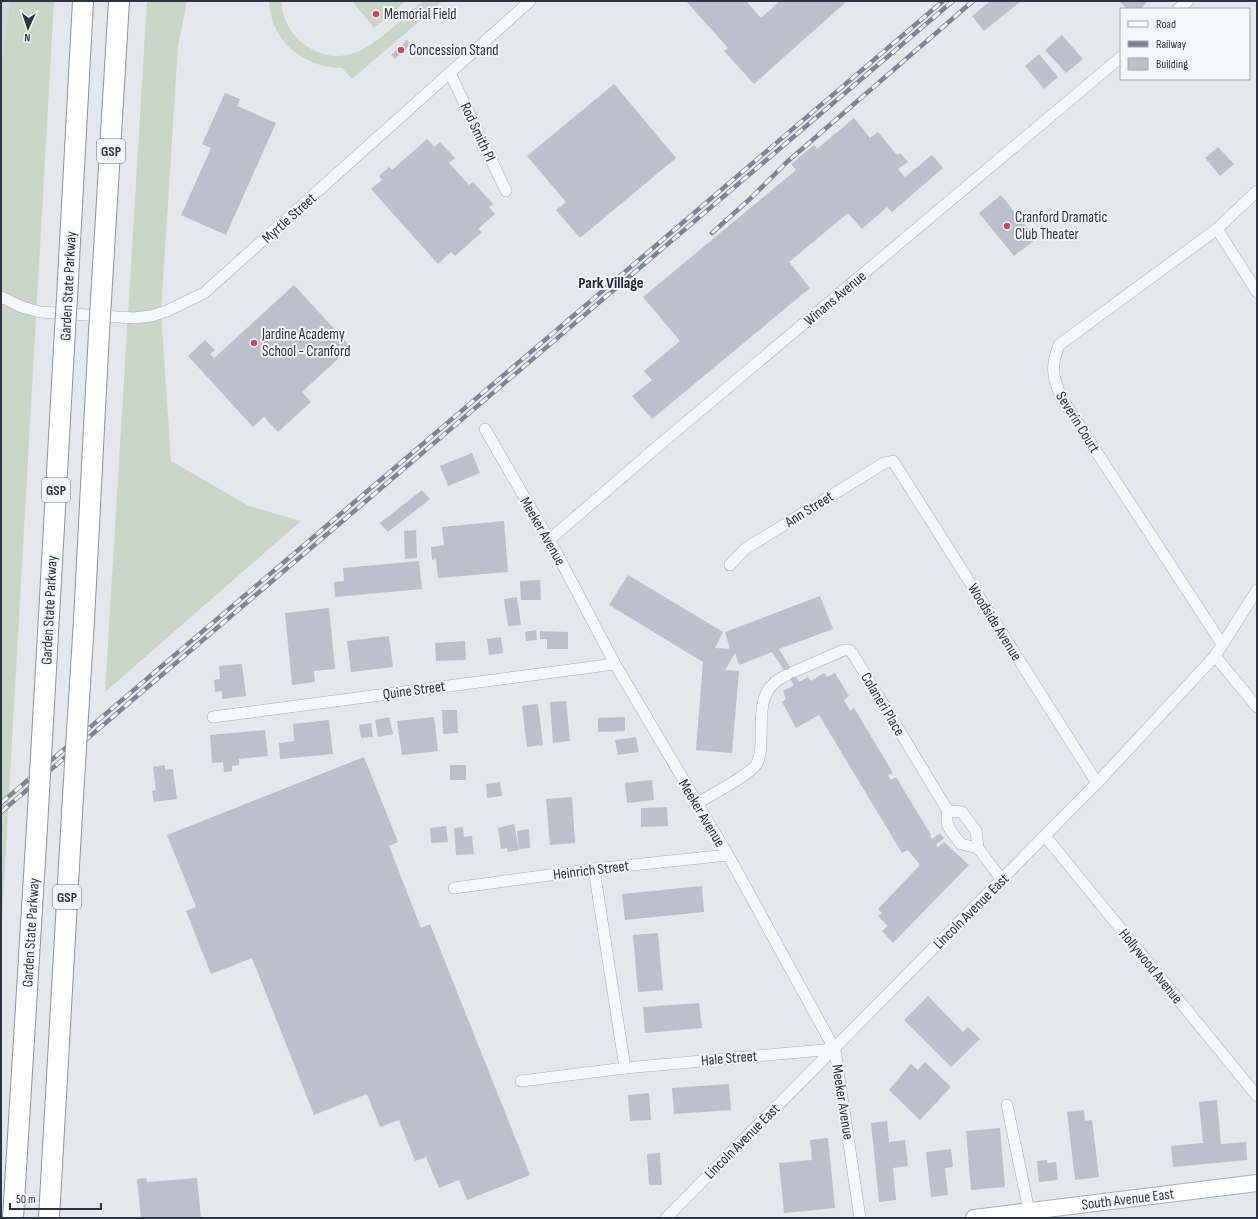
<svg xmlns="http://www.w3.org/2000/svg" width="1258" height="1219" font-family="'Sofia Sans Condensed',sans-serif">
	<rect width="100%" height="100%" fill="#e4e7ec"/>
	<!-- built -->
	<polygon fill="#d2d6de" points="1,1 10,1 1,67"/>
	<!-- grass -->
	<g fill="#c9d6c5">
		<polygon points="10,1 54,1 1,935 1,67"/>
		<polygon points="147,1 187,1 178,46 161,312 171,461 249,506 301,521 105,692"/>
		<path d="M 269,1 L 281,1 C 282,18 291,35 305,45 C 347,74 378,40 408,14 C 413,10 420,2 425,1 C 430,0 438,1 443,1 L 352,79 L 342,68 C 303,67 271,42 269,1 Z"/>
		<polygon points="352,1 406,1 374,28"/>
	</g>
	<!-- building -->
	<g fill="#bbc0ca">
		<polygon points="686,1 746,1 761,18 780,1 847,1 754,84 724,51 728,48"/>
		<polygon points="990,1 1021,1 984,31 972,16"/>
		<polygon points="1119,1 1148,1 1140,9 1127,9"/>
		<polygon points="1062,35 1083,59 1066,73 1045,50"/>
		<polygon points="407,40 411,44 395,59 391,55"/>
		<polygon points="1039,54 1058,77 1044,89 1025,66"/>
		<polygon points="614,84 676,158 580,238 556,210 566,202 527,156"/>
		<polygon points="225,93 240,99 237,106 276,123 226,235 181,215 211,148 202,144"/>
		<polygon points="854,118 870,138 878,132 897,155 900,153 908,162 898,169 905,177 932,155 943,168 892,212 887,207 862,229 848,213 789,262 810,288 652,419 632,396 652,380 644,371 680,341 643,297 796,170 791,164 814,145 817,149"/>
		<polygon points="427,139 434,147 440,142 455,158 449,163 469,185 473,182 493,204 489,207 495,214 478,229 482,232 455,256 451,252 438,264 371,189 382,180 379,176 389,167 392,170"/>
		<polygon points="1218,147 1234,164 1220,176 1205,158"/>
		<polygon points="1001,195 1036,239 1014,256 979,213"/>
		<polygon points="294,285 351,347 302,392 311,402 278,432 264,417 253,427 188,356 205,340 215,350 210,354 214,358"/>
		<polygon points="472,453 480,473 448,486 440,466"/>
		<polygon points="422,490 430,499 388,532 380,523"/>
		<polygon points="504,521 508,572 438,578 436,559 432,560 431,547 444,545 442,527"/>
		<polygon points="416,530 417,558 405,559 404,531"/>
		<polygon points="419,561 422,589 335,597 334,582 344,581 343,568"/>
		<polygon points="628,575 723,632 715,648 730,649 725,632 820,596 833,629 779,649 799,682 808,677 811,681 824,673 827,677 835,673 849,696 844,700 850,711 854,708 893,773 888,775 891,780 896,777 931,835 930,836 932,839 940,833 944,838 936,845 938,847 944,842 969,865 893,943 882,931 888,926 878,916 882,913 878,909 920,865 908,850 902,853 819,715 796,728 782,702 786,699 783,691 794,685 772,652 739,665 735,653 725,670 739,671 732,753 696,750 703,662 609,605"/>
		<polygon points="540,580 541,600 521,600 520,581"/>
		<polygon points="517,597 521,625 508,626 504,599"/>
		<polygon points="329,608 335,669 314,671 315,682 292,685 285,613"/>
		<polygon points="536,630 537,640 526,641 525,632"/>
		<polygon points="540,631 568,632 568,649 547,649 547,639 540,639"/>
		<polygon points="389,636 393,667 351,672 347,641"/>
		<polygon points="501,637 503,653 489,655 487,639"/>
		<polygon points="465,641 466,660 436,661 435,643"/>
		<polygon points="242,664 246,696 222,699 222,691 215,692 214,680 220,679 219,666"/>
		<polygon points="566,701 570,741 553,743 550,702"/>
		<polygon points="538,704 543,745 527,747 522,706"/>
		<polygon points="442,710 457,710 458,733 443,734"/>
		<polygon points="389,717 393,734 378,737 375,720"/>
		<polygon points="434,717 438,751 402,755 397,721"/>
		<polygon points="625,717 625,731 598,732 598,718"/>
		<polygon points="329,720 333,754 280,759 279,743 294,741 293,724"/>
		<polygon points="371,723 373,737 361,738 359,725"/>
		<polygon points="265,730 268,756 239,759 239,765 232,766 232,771 224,772 223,762 212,763 210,735"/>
		<polygon points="636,737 639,752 618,755 615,740"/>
		<polygon points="364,757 398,842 389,846 421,928 430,924 530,1175 467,1200 459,1180 439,1188 426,1157 415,1161 399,1120 380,1127 367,1094 314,1115 252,958 211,974 186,911 196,907 167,835"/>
		<polygon points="165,765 165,770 173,769 177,799 154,802 152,791 156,790 153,767"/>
		<rect x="450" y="765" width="16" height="15"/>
		<polygon points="652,780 654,800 627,803 625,783"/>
		<polygon points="500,782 502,796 487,798 486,784"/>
		<polygon points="572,797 575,843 550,845 546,799"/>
		<polygon points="667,807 668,826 641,827 641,808"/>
		<polygon points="514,824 519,850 508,852 507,848 501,849 498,828"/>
		<polygon points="446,826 448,842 431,843 430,828"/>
		<polygon points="463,827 464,837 472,836 474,854 456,855 454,828"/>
		<polygon points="529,829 530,848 519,849 517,831"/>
		<polygon points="702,886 704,912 625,920 622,894"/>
		<polygon points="658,933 663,990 638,992 633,935"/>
		<polygon points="928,996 963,1032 968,1027 980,1039 951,1067 904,1020"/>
		<polygon points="699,1003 702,1028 645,1033 643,1007"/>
		<polygon points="925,1062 951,1087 920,1120 889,1090 911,1064 918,1070"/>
		<polygon points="729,1084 731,1110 674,1114 672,1088"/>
		<polygon points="649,1093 651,1120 630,1121 628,1095"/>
		<polygon points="1217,1100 1221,1144 1246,1142 1247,1160 1173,1167 1171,1146 1203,1143 1199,1102"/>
		<polygon points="1084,1110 1085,1121 1092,1120 1099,1177 1075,1180 1067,1112"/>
		<polygon points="887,1121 889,1142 905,1140 908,1166 893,1168 896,1200 879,1202 871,1123"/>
		<polygon points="1000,1128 1005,1187 971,1190 966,1131"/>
		<polygon points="828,1138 835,1208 784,1213 779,1163 812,1160 810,1140"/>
		<polygon points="951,1149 953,1167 945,1168 948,1195 931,1197 926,1152"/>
		<polygon points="660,1153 662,1185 649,1185 647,1154"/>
		<polygon points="1047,1160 1047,1163 1056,1162 1058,1180 1039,1182 1037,1161"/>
		<polygon points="146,1178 147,1182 197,1178 201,1218 141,1218 137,1179"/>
	</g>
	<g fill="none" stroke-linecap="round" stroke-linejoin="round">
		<!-- street casing -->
		<g stroke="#a9aeb7" stroke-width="12">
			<g id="street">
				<polyline points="1178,9 1188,1"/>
				<polyline points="450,73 506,191"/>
				<polyline points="1217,229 1257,292"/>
				<polyline points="1,297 22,307 40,312 134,318 151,316 167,311 204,293 530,1"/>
				<polyline points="485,429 555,550 615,664 728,855 835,1050 860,1218"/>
				<polyline points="549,540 664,441 1121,57"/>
				<polyline points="730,565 745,549 884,463 893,461 1097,783"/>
				<path d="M 1222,644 L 1062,399 C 1053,378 1050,367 1059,345 L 1217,229 L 1257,191"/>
				<polyline points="1215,656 1257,707"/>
				<path d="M 793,672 L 844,650 L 849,650 L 853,654 L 948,811 C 944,827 952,832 961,844 L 978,848"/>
				<polyline points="213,717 615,664"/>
				<path d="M 696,804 C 712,794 745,778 756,765 C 760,758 761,749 761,741 C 762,713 757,688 787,675"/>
				<polyline points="948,811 962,812 976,831 978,848 1002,880"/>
				<polyline points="1045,836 1257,1096"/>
				<polyline points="594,869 625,1068"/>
				<polyline points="454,888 594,869 728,855"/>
				<polyline points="521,1081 625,1068 834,1049"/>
				<polyline points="1007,1105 1029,1211"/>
				<polyline points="666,1218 1097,783 1215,656 1257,590"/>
			</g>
		</g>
		<!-- secondary casing -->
		<g stroke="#a9aeb7" stroke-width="18">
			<g id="secondary">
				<path id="s1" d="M 974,1218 L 1257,1183"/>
			</g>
		</g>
		<!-- highway casing -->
		<g stroke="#8b94a3" stroke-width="22">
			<g id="highway">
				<polyline points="67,298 83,1"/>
				<polyline points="101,300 119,1"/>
				<polyline points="84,620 99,332"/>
				<polyline points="47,651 65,330"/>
				<path id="s2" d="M 13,1218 L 37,827"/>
				<polyline points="49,1218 73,796"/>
			</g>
		</g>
		<!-- street -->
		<use href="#street" stroke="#f7f8fa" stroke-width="11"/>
		<!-- secondary -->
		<use href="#secondary" stroke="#fff" stroke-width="16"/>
		<!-- highway -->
		<use href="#highway" stroke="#fff" stroke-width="20"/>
		<!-- rail casing -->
		<g stroke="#7d8696" stroke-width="4.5">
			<g id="rail">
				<polyline points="712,233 751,198 787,162 973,1"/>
				<polyline points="1,803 943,1"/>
				<polyline points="1,812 953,1"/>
			</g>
		</g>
		<!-- rail -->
		<use href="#rail" stroke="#f4f6f9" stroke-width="3" stroke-dasharray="9" stroke-linecap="butt"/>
		<!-- highway-bridge casing -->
		<g stroke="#8b94a3" stroke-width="22" stroke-linecap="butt">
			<g id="highway-bridge">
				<polyline points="65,330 67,298"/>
				<polyline points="99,332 101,300"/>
				<polyline points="73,796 84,620"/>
				<polyline points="37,827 47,651"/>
			</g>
		</g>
		<!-- highway-bridge -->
		<use href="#highway-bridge" stroke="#fff" stroke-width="20"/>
	</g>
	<!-- markers -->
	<g fill="#d1495b" stroke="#f4f6f9" stroke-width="1.5">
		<circle cx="376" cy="14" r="4"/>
		<circle cx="401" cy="50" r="4"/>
		<circle cx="1007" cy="226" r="4"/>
		<circle cx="254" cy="343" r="4"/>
	</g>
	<g text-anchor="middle" stroke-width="4" stroke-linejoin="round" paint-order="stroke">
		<!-- shield labels -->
		<g fill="#f4f6f9" stroke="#676e7b" stroke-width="1">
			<rect x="97" y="139" width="28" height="24" rx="3"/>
			<rect x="42" y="478" width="28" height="24" rx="3"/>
			<rect x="53" y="885" width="28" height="24" rx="3"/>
		</g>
		<g font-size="14" font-weight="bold" fill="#2b3445">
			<text x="111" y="156">GSP</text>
			<text x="56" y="495">GSP</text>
			<text x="67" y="902">GSP</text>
		</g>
		<!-- poi labels -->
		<g font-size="15" fill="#2b3445" stroke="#f4f6f9" text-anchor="start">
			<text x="384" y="19">Memorial Field</text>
			<text x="409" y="55">Concession Stand</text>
			<text x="1015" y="222">Cranford Dramatic<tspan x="1015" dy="17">Club Theater</tspan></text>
			<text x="262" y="339">Jardine Academy<tspan x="262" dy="17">School - Cranford</tspan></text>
		</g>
		<!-- street labels -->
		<g font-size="15" fill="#2b3445" stroke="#f4f6f9">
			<text transform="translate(478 132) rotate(65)" y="5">Rod Smith Pl</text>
			<text transform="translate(289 218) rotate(-42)" y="5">Myrtle Street</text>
			<text transform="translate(68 286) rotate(-87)" y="5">Garden State Parkway</text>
			<text transform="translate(835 298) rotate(-40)" y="5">Winans Avenue</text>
			<text transform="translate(1078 422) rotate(58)" y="5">Severin Court</text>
			<text transform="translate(809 509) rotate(-32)" y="5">Ann Street</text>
			<text transform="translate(543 531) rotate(60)" y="5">Meeker Avenue</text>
			<text transform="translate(49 610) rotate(-87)" y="5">Garden State Parkway</text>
			<text transform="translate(995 622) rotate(58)" y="5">Woodside Avenue</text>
			<text transform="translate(414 690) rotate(-8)" y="5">Quine Street</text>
			<text transform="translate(883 704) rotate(59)" y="5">Colaneri Place</text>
			<text transform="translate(702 813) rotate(59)" y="5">Meeker Avenue</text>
			<text transform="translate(591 870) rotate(-7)" y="5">Heinrich Street</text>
			<text transform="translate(971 911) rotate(-45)" y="5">Lincoln Avenue East</text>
			<text dy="5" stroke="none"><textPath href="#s2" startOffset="286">Garden State Parkway</textPath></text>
			<text transform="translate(1151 966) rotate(51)" y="5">Hollywood Avenue</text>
			<text transform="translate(729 1058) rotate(-5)" y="5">Hale Street</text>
			<text transform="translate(843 1102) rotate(81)" y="5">Meeker Avenue</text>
			<text transform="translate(742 1141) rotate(-45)" y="5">Lincoln Avenue East</text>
			<text dy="5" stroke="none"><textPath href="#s1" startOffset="155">South Avenue East</textPath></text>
		</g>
		<!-- neighbourhood labels -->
		<g font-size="16" font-weight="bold" fill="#1d2536" stroke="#f4f6f9">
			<text x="611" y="288">Park Village</text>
		</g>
	</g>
	<!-- border -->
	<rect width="1258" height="1219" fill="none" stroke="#2b3445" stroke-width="4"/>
	<!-- legend -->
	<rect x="1120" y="8" width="130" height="72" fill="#f4f6f9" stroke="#a4a8b1"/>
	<rect x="1128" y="21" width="20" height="6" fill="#ffffff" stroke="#a4a8b1"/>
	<text x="1156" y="28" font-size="12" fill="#2b3445">Road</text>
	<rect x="1128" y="41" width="20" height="6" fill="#7d8696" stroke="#a4a8b1"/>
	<text x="1156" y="48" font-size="12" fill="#2b3445">Railway</text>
	<rect x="1128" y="58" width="20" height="12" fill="#bbc0ca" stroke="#a4a8b1"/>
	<text x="1156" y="68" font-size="12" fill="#2b3445">Building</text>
	<!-- north arrow -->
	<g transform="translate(28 28) rotate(183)" stroke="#f4f6f9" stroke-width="3" paint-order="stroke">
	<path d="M0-3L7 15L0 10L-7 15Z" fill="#2b3445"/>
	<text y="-6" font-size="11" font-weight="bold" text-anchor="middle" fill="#2b3445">N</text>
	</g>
	<!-- scale -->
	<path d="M10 1203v6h91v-6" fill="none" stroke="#2b3445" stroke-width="2"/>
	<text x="16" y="1203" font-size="12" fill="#2b3445" stroke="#f4f6f9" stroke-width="3" paint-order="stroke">50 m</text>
</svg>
